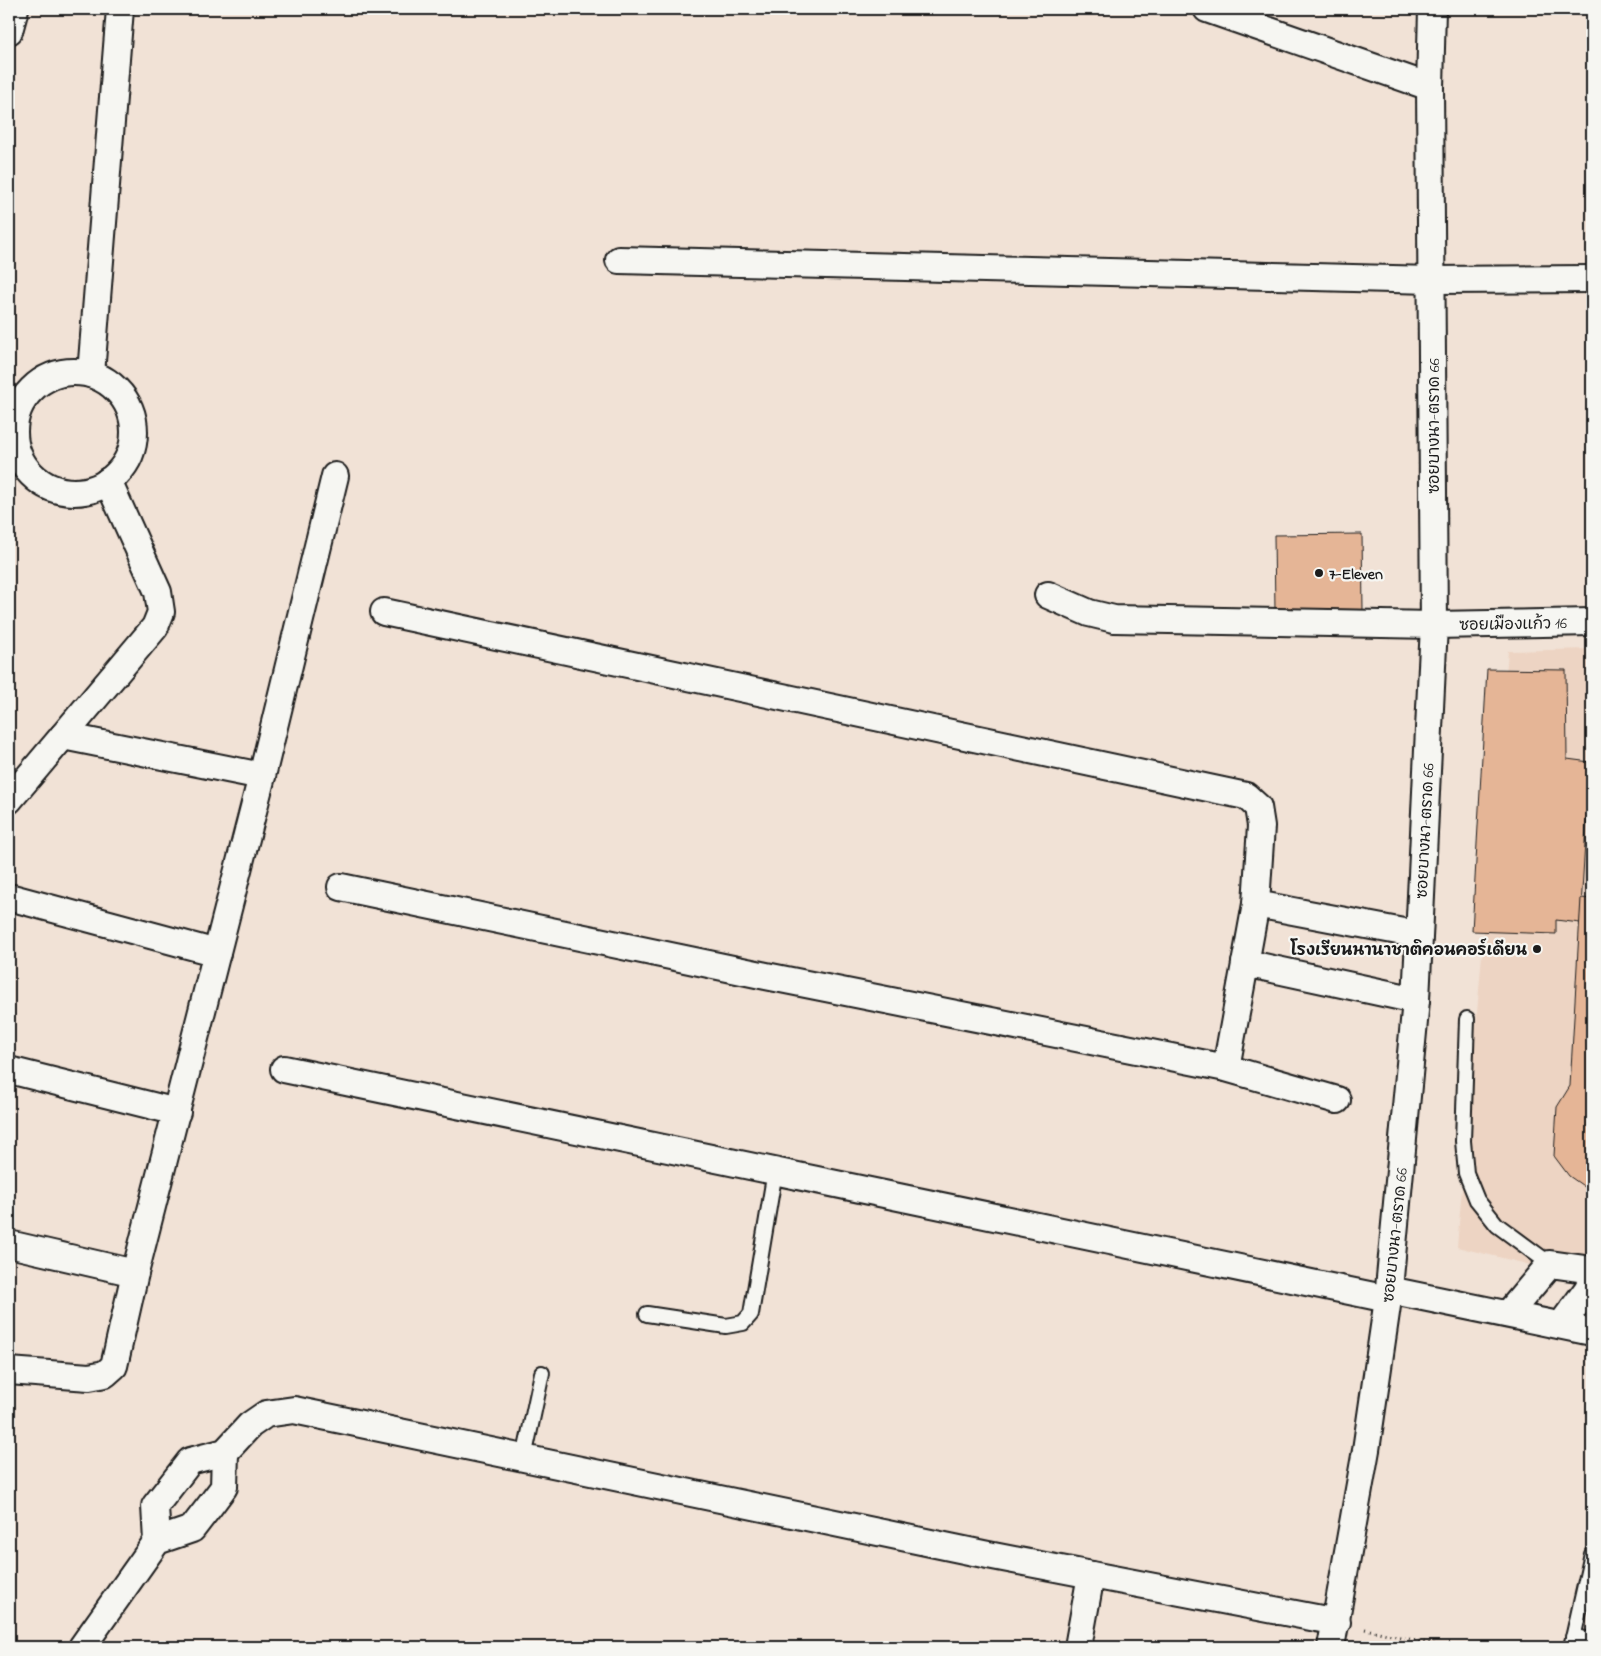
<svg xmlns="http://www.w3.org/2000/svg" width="1601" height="1656" font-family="'Indie Flower','Playpen Sans Thai',sans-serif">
	<rect width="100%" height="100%" fill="#f1e2d6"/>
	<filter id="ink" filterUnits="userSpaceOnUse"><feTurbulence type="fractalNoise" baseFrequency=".02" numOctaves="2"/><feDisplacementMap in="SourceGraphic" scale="10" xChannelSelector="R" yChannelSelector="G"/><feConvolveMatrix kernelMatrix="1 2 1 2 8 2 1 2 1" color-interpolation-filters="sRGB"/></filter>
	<g filter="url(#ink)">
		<!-- built -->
		<polygon fill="#edd4c3" points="1592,649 1592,1280 1457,1247 1508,651"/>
		<!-- building -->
		<g fill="#e5b596" stroke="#1c1c1c">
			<polygon points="1362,534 1363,611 1275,612 1274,535"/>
			<polygon points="1487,669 1566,670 1567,759 1590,762 1580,923 1556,920 1556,934 1472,931"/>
			<polygon points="1581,898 1592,899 1592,1192 1569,1176 1554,1156 1557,1107 1570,1086"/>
		</g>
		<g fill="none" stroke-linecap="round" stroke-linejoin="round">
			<!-- lane casing -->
			<g stroke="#1c1c1c" stroke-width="18">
				<g id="lane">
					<polyline points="1467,1019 1463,1141 1466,1173 1477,1200 1497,1225 1550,1264"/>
					<polyline points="647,1314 726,1326 743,1323 751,1314 775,1171"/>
					<polyline points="524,1458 542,1373"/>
					<polyline points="1573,1637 1592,1640"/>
					<polyline points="1571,1647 1592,1554"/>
				</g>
			</g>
			<!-- street casing -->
			<g stroke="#1c1c1c" stroke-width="30">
				<g id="street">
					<polyline points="1207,9 1430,87"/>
					<polyline points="9,31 15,9"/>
					<polyline points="619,260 1432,280 1592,279"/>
					<circle cx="74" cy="432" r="60"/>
					<polyline points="91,374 120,9"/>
					<polyline points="1048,595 1089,613 1114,619 1434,625 1592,622"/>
					<polyline points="384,612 1246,796 1258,807 1261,826 1256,904 1226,1068"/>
					<polyline points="63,736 262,776"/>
					<polyline points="9,800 155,627 161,612 158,592 108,481"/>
					<polyline points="341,887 766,976 1226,1068 1337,1100"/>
					<polyline points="9,897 217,953"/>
					<polyline points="1256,904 1419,935"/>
					<polyline points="1245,963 1416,1000"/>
					<polyline points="284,1069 1388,1299"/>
					<polyline points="9,1070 177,1112"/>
					<polyline points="9,1244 135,1273"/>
					<polyline points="1389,1290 1592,1332"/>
					<polyline points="1508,1314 1550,1264 1592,1270"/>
					<polyline points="1561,1325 1587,1290 1592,1280"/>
					<polyline points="9,1371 89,1377 105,1374 114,1366 135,1273 262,776 335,476"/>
					<polyline points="157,1541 155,1506 190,1461 225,1452 250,1425 266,1414 294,1410 988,1555 1337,1622"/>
					<polyline points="82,1647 157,1541 192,1529 209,1507 224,1487 225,1452"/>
					<polyline points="1078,1647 1091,1575"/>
					<polyline points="1331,1647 1366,1450 1388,1299 1416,1000 1434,625 1430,87 1432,9"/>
				</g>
			</g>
			<!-- path -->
			<polyline stroke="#1c1c1c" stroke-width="3" stroke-dasharray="1 4" stroke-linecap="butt" points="1365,1629 1445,1647"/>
			<!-- lane -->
			<use href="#lane" stroke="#f6f6f2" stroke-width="14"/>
			<!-- street -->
			<use href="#street" stroke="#f6f6f2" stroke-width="26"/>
		</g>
	</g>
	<!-- markers -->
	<g fill="#1c1c1c" stroke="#f6f6f2" stroke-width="2">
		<circle cx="1319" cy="573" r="5"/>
		<circle cx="1537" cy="949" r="5"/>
	</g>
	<g text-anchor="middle" stroke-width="4.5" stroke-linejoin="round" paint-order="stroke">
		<!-- street labels -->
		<g font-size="16" fill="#1c1c1c" stroke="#f6f6f2">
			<text transform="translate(1433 426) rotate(-90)" y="6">ซอยบางนา-ตราด 66</text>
			<text transform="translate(1513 623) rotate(-1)" y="6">ซอยเมืองแก้ว 16</text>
			<text transform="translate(1424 831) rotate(-87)" y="6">ซอยบางนา-ตราด 66</text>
			<text transform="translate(1394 1235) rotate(-84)" y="6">ซอยบางนา-ตราด 66</text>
		</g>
		<!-- poi labels -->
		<g font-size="16" font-weight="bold" fill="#1c1c1c" stroke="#f6f6f2" text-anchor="start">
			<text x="1329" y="579">7-Eleven</text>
			<text x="1527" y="955" text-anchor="end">โรงเรียนนานาชาติคอนคอร์เดียน</text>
		</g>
	</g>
	<!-- margin -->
	<rect width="1601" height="1656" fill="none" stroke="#f6f6f2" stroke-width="30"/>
	<rect x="15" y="15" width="1571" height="1626" fill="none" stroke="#1c1c1c" stroke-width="2" filter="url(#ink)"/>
</svg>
